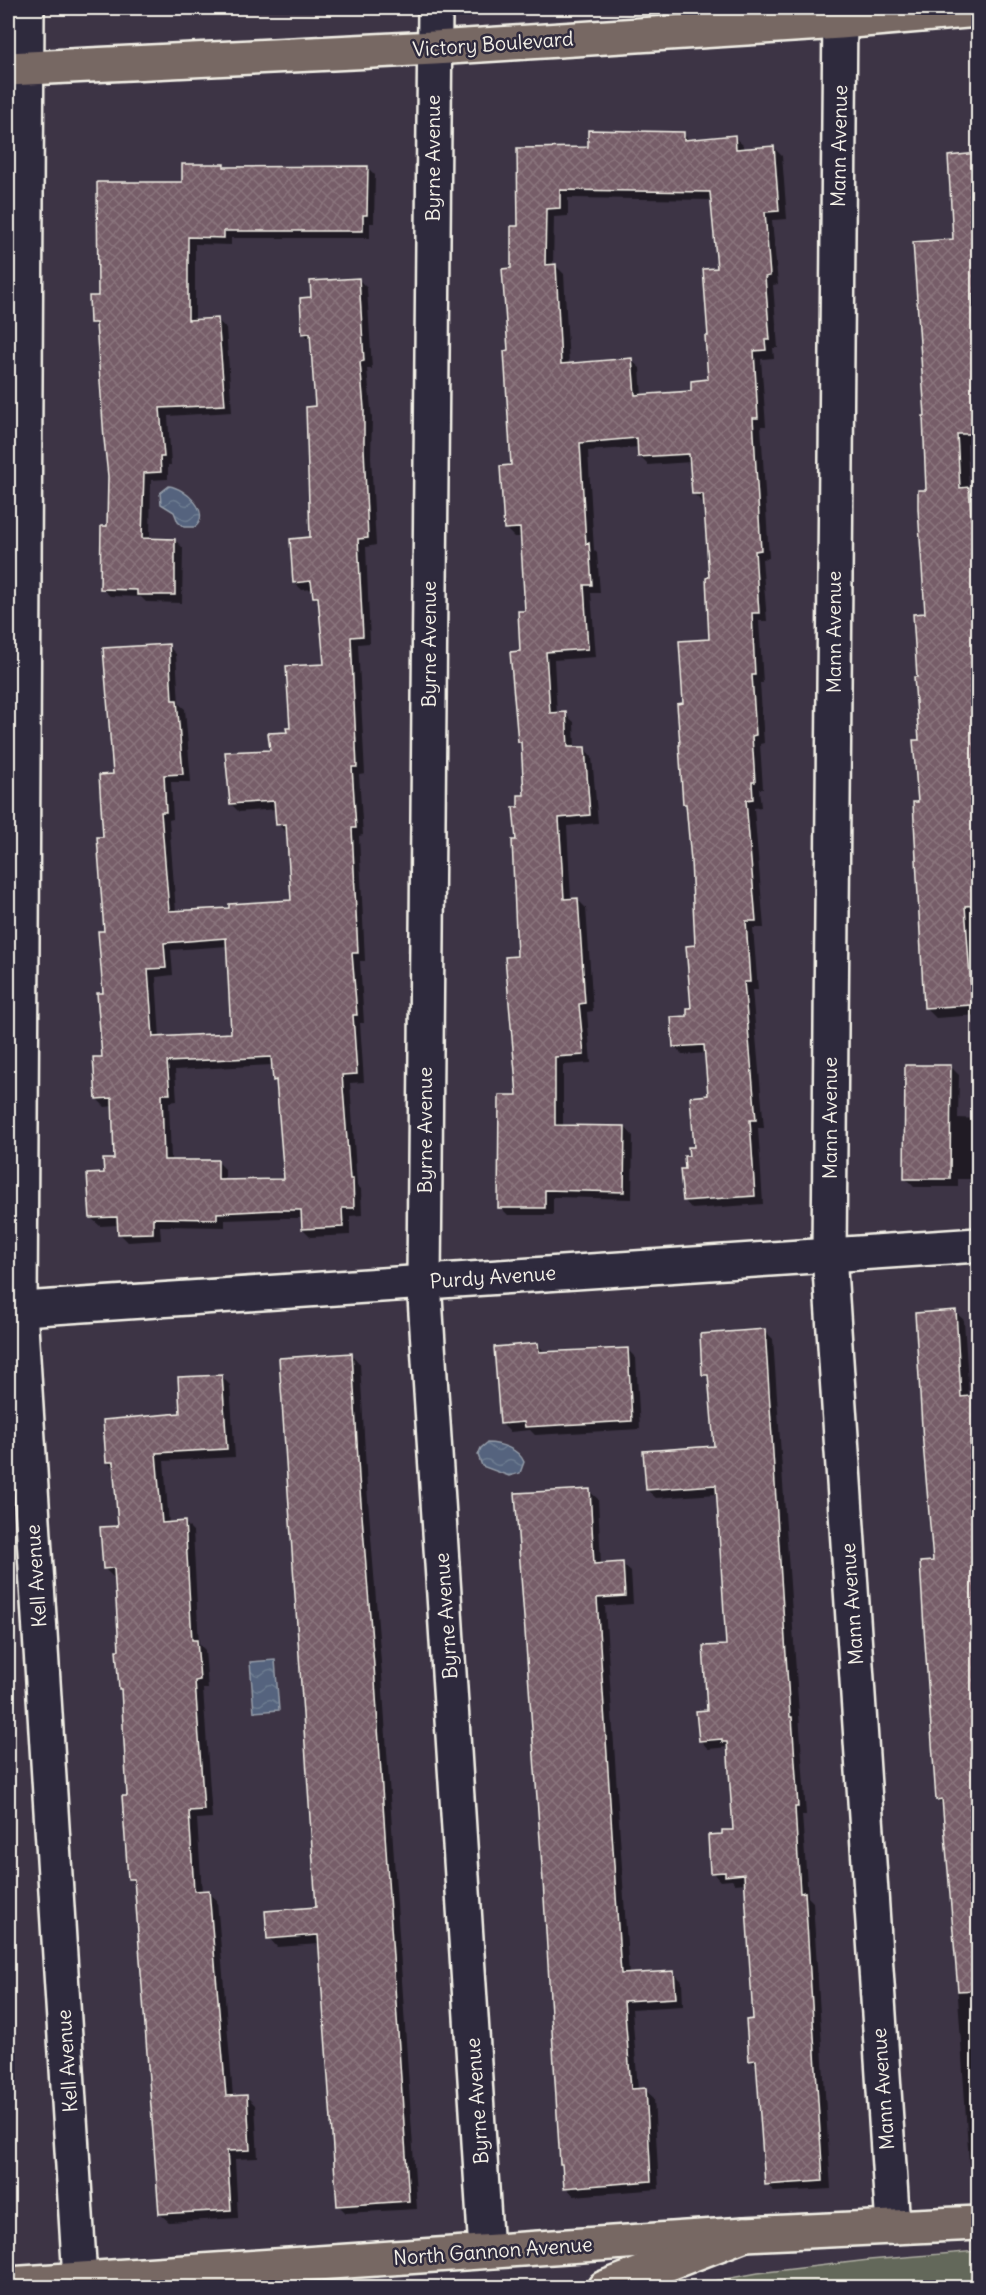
<svg xmlns="http://www.w3.org/2000/svg" width="986" height="2295" font-family="Delius,sans-serif">
	<defs>
		<pattern id="water-waves" width="16" height="10" patternUnits="userSpaceOnUse" patternTransform="scale(1.5)"><rect width="16" height="10" fill="#54647e"/><path d="M0 5q4-4 8 0t8 0" fill="none" stroke="#6d7b90"/></pattern>
		<pattern id="building-cross-hatch" width="8" height="8" patternUnits="userSpaceOnUse" patternTransform="scale(1.5)"><rect width="8" height="8" fill="#765d67"/><path d="M0 0l8 8M0 8l8-8" fill="none" stroke="#8a757d"/></pattern>
	</defs>
	<rect width="100%" height="100%" fill="#3d3445"/>
	<filter id="ink" filterUnits="userSpaceOnUse"><feTurbulence type="fractalNoise" baseFrequency=".0167" numOctaves="2"/><feDisplacementMap in="SourceGraphic" scale="12" xChannelSelector="R" yChannelSelector="G"/><feConvolveMatrix kernelMatrix="1 2 1 2 8 2 1 2 1" color-interpolation-filters="sRGB"/></filter>
	<g filter="url(#ink)">
		<!-- grass -->
		<polygon fill="#64685a" stroke="#acaca1" stroke-width="1.5" points="978,2251 978,2287 682,2287 758,2273 869,2260"/>
		<!-- water -->
		<g fill="url(#water-waves)" stroke="#949ca8" stroke-width="1.5">
			<path d="M 169,486 C 185,488 212,512 195,527 L 184,527 L 178,522 L 174,512 L 161,504 L 160,493 Z"/>
			<path d="M 487,1443 C 500,1443 519,1449 524,1462 L 520,1473 L 509,1476 L 482,1466 L 478,1455 L 481,1448 Z"/>
			<polygon points="275,1660 279,1710 254,1712 250,1662"/>
		</g>
		<!-- shadow -->
		<g fill="#0007" fill-rule="evenodd">
			<path d="M 683,134 L 690,141 L 734,137 L 743,145 L 743,150 L 773,147 L 782,156 L 787,219 L 772,220 L 778,284 L 773,285 L 778,348 L 773,348 L 774,358 L 761,359 L 766,426 L 761,426 L 769,558 L 762,559 L 767,621 L 759,621 L 763,683 L 760,683 L 764,743 L 760,744 L 763,789 L 759,789 L 761,807 L 754,808 L 764,928 L 753,928 L 758,990 L 752,990 L 764,1128 L 758,1128 L 763,1204 L 692,1209 L 684,1200 L 687,1171 L 690,1157 L 695,1148 L 710,1097 L 706,1053 L 683,1055 L 674,1046 L 693,1009 L 697,946 L 688,806 L 684,803 L 685,704 L 711,640 L 711,579 L 705,502 L 702,502 L 694,494 L 691,462 L 648,465 L 639,456 L 639,447 L 588,451 L 594,550 L 597,553 L 600,593 L 591,593 L 596,657 L 554,660 L 557,714 L 565,714 L 574,722 L 575,748 L 584,748 L 592,757 L 598,823 L 567,826 L 571,900 L 577,899 L 586,908 L 593,1011 L 587,1012 L 591,1063 L 563,1065 L 563,1126 L 625,1127 L 633,1136 L 632,1199 L 553,1197 L 553,1215 L 508,1215 L 500,1207 L 519,1097 L 518,841 L 520,808 L 526,796 L 523,745 L 519,741 L 522,653 L 527,612 L 522,537 L 514,537 L 506,529 L 513,467 L 510,352 L 512,270 L 519,228 L 590,148 ZM 568,198 L 712,200 L 718,270 L 710,337 L 710,381 L 693,392 L 642,396 L 640,368 L 631,360 L 569,365 L 564,274 L 556,266 L 553,266 L 554,217 L 568,216 Z"/>
			<polygon points="978,155 978,443 967,444 969,489 978,499 978,915 974,915 978,973 978,1015 936,1018 926,1008 919,803 919,678 927,615 927,417 955,240 949,157"/>
			<polygon points="223,166 226,168 367,167 375,175 374,223 370,223 370,238 231,238 231,245 195,244 195,321 217,320 226,328 232,412 168,416 171,465 168,465 168,479 151,480 150,540 175,540 183,548 182,603 146,602 141,597 110,596 101,588 109,528 110,476 98,329 92,322 99,297 184,184"/>
			<path d="M 359,280 L 367,288 L 372,369 L 367,369 L 372,418 L 371,457 L 376,545 L 366,547 L 370,643 L 358,644 L 365,774 L 359,775 L 363,835 L 359,836 L 365,961 L 360,961 L 364,1023 L 360,1023 L 364,1082 L 350,1083 L 357,1185 L 361,1189 L 362,1215 L 350,1216 L 350,1235 L 311,1237 L 303,1229 L 303,1218 L 285,1218 L 225,1220 L 225,1227 L 160,1226 L 161,1240 L 128,1242 L 120,1234 L 119,1225 L 100,1226 L 91,1218 L 106,1174 L 116,1160 L 114,1106 L 105,1107 L 97,1099 L 103,1058 L 105,838 L 115,775 L 168,646 L 176,654 L 179,704 L 185,709 L 191,782 L 171,782 L 173,819 L 169,820 L 176,912 L 231,909 L 293,901 L 288,832 L 286,832 L 278,824 L 277,809 L 239,812 L 231,804 L 271,751 L 288,733 L 326,665 L 320,602 L 314,597 L 314,589 L 302,590 L 294,582 L 311,539 L 317,408 L 311,341 L 303,333 L 313,299 ZM 228,946 L 233,1034 L 160,1038 L 156,977 L 173,975 L 171,950 ZM 273,1065 L 274,1080 L 278,1084 L 286,1180 L 225,1181 L 225,1169 L 217,1161 L 171,1161 L 169,1102 L 177,1101 L 175,1070 Z"/>
			<polygon points="950,1066 959,1075 958,1118 978,1119 978,1179 958,1179 958,1187 914,1187 906,1179"/>
			<polygon points="955,1312 964,1320 969,1398 978,1397 978,2171 969,2163 949,1861 944,1806 937,1799 934,1562"/>
			<polygon points="765,1331 773,1339 806,1815 802,1815 808,1897 813,1902 831,2189 775,2192 766,2184 758,2068 751,2060 755,2021 746,1883 735,1884 732,1880 720,1881 712,1872 724,1835 734,1831 729,1747 708,1749 700,1740 728,1646 718,1494 656,1498 647,1490 716,1447 710,1381 704,1374"/>
			<polygon points="538,1345 547,1354 627,1349 636,1358 640,1429 535,1435 530,1430 510,1432 501,1423"/>
			<polygon points="352,1355 360,1364 367,1487 382,1675 417,2209 346,2213 338,2205 320,1944 277,1947 269,1938 318,1908"/>
			<polygon points="221,1376 230,1385 235,1457 164,1461 169,1524 184,1522 193,1531 199,1644 205,1650 208,1689 203,1689 212,1818 197,1819 202,1892 208,1892 217,1900 233,2097 247,2097 255,2105 258,2158 235,2159 238,2218 169,2222 160,2214 136,1885 130,1879 129,1798 123,1691 120,1688 116,1577 113,1577 104,1568 120,1527 115,1469 107,1462 182,1414"/>
			<polygon points="589,1491 598,1499 601,1565 622,1564 631,1572 633,1604 605,1606 629,1975 673,1973 682,1981 683,2006 632,2009 638,2090 645,2090 654,2098 659,2189 574,2196 566,2187 562,2164 516,1494"/>
			<polygon points="8,2104 9,2129 8,2129"/>
			<polygon points="8,2173 11,2223 8,2223"/>
		</g>
		<!-- building -->
		<g fill="url(#building-cross-hatch)" stroke="#f4f1e8" stroke-width="1.5" fill-rule="evenodd">
			<path d="M 588,130 L 684,132 L 684,140 L 735,135 L 736,149 L 774,146 L 779,211 L 765,212 L 770,276 L 765,277 L 770,340 L 765,340 L 766,350 L 754,351 L 758,418 L 753,418 L 761,550 L 755,551 L 759,613 L 752,613 L 755,675 L 752,675 L 756,735 L 752,736 L 755,782 L 752,782 L 753,799 L 746,800 L 756,921 L 746,921 L 750,982 L 744,982 L 756,1120 L 750,1120 L 755,1196 L 683,1201 L 680,1169 L 685,1169 L 684,1156 L 689,1156 L 688,1147 L 694,1147 L 690,1097 L 708,1095 L 704,1045 L 673,1047 L 671,1017 L 687,1016 L 687,1008 L 691,1008 L 686,946 L 695,945 L 691,861 L 686,804 L 683,804 L 679,745 L 680,745 L 677,704 L 683,703 L 679,641 L 709,639 L 706,578 L 709,577 L 703,494 L 692,494 L 689,454 L 638,457 L 637,438 L 580,443 L 586,544 L 589,543 L 592,585 L 584,585 L 588,649 L 546,652 L 550,713 L 566,712 L 568,747 L 585,747 L 590,815 L 559,818 L 564,899 L 578,898 L 585,1003 L 579,1004 L 584,1055 L 555,1057 L 555,1125 L 625,1126 L 624,1192 L 545,1190 L 545,1208 L 498,1208 L 499,1095 L 517,1095 L 505,957 L 517,956 L 512,840 L 516,840 L 513,807 L 518,807 L 518,795 L 524,795 L 521,742 L 518,742 L 510,652 L 520,651 L 518,611 L 525,611 L 520,528 L 504,529 L 500,466 L 511,465 L 504,351 L 508,350 L 502,269 L 511,268 L 511,226 L 518,226 L 517,148 L 588,147 ZM 560,190 L 710,192 L 717,268 L 703,269 L 708,336 L 705,336 L 708,379 L 691,381 L 691,391 L 635,395 L 632,358 L 561,364 L 556,264 L 545,265 L 546,209 L 560,208 Z"/>
			<polygon points="978,153 978,293 972,294 978,378 975,378 977,434 957,434 960,488 969,487 974,557 978,557 978,905 965,906 972,1005 924,1008 913,802 918,802 913,740 919,740 914,677 917,677 913,614 925,613 918,509 918,490 926,490 923,416 925,416 913,242 953,239 948,156"/>
			<polygon points="182,164 224,164 224,167 368,166 367,215 363,215 363,231 224,231 224,238 188,237 188,320 218,318 225,405 160,408 164,457 160,457 161,472 144,473 142,538 175,539 175,595 137,595 137,590 100,589 101,526 107,526 108,476 104,439 96,323 90,323 89,296 98,296 97,182 182,182"/>
			<path d="M 359,278 L 364,361 L 360,362 L 364,408 L 364,448 L 368,538 L 358,539 L 363,636 L 351,637 L 357,767 L 352,767 L 356,828 L 352,828 L 358,953 L 352,953 L 357,1015 L 353,1015 L 357,1074 L 342,1075 L 350,1179 L 353,1179 L 354,1208 L 342,1208 L 343,1227 L 302,1229 L 301,1210 L 276,1210 L 217,1213 L 217,1219 L 153,1218 L 153,1233 L 118,1234 L 117,1217 L 90,1218 L 87,1174 L 104,1173 L 103,1159 L 114,1159 L 112,1098 L 96,1099 L 93,1057 L 102,1057 L 97,993 L 103,993 L 98,931 L 104,931 L 97,837 L 103,837 L 99,775 L 113,774 L 103,648 L 169,644 L 172,700 L 177,700 L 183,774 L 164,775 L 166,812 L 161,812 L 169,911 L 229,908 L 229,904 L 291,900 L 286,824 L 276,825 L 274,801 L 230,804 L 225,752 L 270,750 L 268,733 L 287,732 L 286,728 L 290,728 L 286,666 L 324,664 L 318,597 L 313,597 L 311,581 L 293,583 L 290,539 L 310,537 L 306,407 L 315,406 L 310,333 L 302,334 L 300,298 L 311,297 L 310,281 ZM 226,938 L 231,1033 L 153,1037 L 148,969 L 166,968 L 164,943 ZM 271,1057 L 273,1081 L 276,1080 L 284,1179 L 218,1180 L 218,1160 L 164,1160 L 162,1094 L 170,1094 L 167,1062 Z"/>
			<polygon points="905,1065 951,1065 950,1179 904,1179"/>
			<polygon points="956,1310 961,1397 978,1395 978,1439 970,1440 978,1552 978,1990 958,1991 942,1799 936,1800 924,1629 920,1562 933,1561 923,1443 915,1313"/>
			<polygon points="765,1329 790,1717 792,1717 798,1807 795,1807 800,1893 805,1892 823,2181 765,2185 756,2060 749,2061 746,2020 753,2019 744,1874 725,1876 725,1872 710,1873 708,1835 722,1834 722,1830 733,1830 727,1742 722,1742 722,1739 699,1741 696,1711 707,1710 703,1646 726,1645 716,1485 646,1490 643,1451 714,1446 708,1375 702,1375 700,1334"/>
			<polygon points="538,1343 539,1352 628,1348 632,1421 525,1427 524,1422 500,1424 494,1347"/>
			<polygon points="352,1353 359,1478 374,1666 409,2201 337,2206 318,1935 267,1939 265,1911 316,1907 279,1358"/>
			<polygon points="222,1375 227,1449 156,1453 162,1523 185,1521 192,1640 197,1640 200,1680 195,1681 204,1810 189,1811 194,1891 209,1890 226,2096 247,2095 250,2150 227,2151 231,2210 159,2214 134,1879 128,1879 122,1796 127,1796 121,1689 119,1689 116,1650 119,1650 114,1568 103,1569 100,1527 118,1526 113,1462 106,1462 103,1420 180,1413 178,1377"/>
			<polygon points="590,1489 594,1564 623,1562 625,1596 597,1598 621,1974 674,1971 676,1998 624,2001 631,2089 646,2088 651,2181 564,2188 562,2164 560,2164 543,1881 515,1493"/>
		</g>
		<g fill="none" stroke-linecap="round" stroke-linejoin="round">
			<!-- minor casing -->
			<g stroke="#f4f1e8" stroke-width="38">
				<g id="minor">
					<polyline points="27,8 20,1310 80,2279"/>
					<polyline points="435,8 424,1282 486,2251"/>
					<polyline points="840,8 829,1254 893,2227"/>
					<polyline points="8,1310 978,1245"/>
				</g>
			</g>
			<!-- major casing -->
			<g stroke="#f4f1e8" stroke-width="38">
				<g id="major">
					<polyline points="8,69 434,48 840,22 978,10"/>
					<polyline points="8,2284 745,2234 978,2223"/>
				</g>
			</g>
			<!-- highway casing -->
			<g stroke="#f4f1e8" stroke-width="38">
				<polyline id="highway" points="604,2288 745,2234"/>
			</g>
			<!-- minor -->
			<use href="#minor" stroke="#2f2a3d" stroke-width="33"/>
			<!-- major -->
			<use href="#major" stroke="#776864" stroke-width="33"/>
			<!-- highway -->
			<use href="#highway" stroke="#776864" stroke-width="33"/>
		</g>
	</g>
	<g text-anchor="middle" stroke-width="5" stroke-linejoin="round" paint-order="stroke">
		<!-- street labels -->
		<g font-size="20" fill="#f4f1e8" stroke="#2f2a3d">
			<text transform="translate(493 44) rotate(-4)" y="7">Victory Boulevard</text>
			<text transform="translate(839 146) rotate(-89)" y="7">Mann Avenue</text>
			<text transform="translate(433 158) rotate(-90)" y="7">Byrne Avenue</text>
			<text transform="translate(834 632) rotate(-90)" y="7">Mann Avenue</text>
			<text transform="translate(429 644) rotate(-90)" y="7">Byrne Avenue</text>
			<text transform="translate(830 1118) rotate(-90)" y="7">Mann Avenue</text>
			<text transform="translate(425 1130) rotate(-90)" y="7">Byrne Avenue</text>
			<text transform="translate(493 1277) rotate(-4)" y="7">Purdy Avenue</text>
			<text transform="translate(36 1576) rotate(-94)" y="7">Kell Avenue</text>
			<text transform="translate(852 1604) rotate(-94)" y="7">Mann Avenue</text>
			<text transform="translate(446 1616) rotate(-94)" y="7">Byrne Avenue</text>
			<text transform="translate(67 2061) rotate(-94)" y="7">Kell Avenue</text>
			<text transform="translate(883 2089) rotate(-94)" y="7">Mann Avenue</text>
			<text transform="translate(477 2101) rotate(-94)" y="7">Byrne Avenue</text>
			<text transform="translate(493 2251) rotate(-4)" y="7">North Gannon Avenue</text>
		</g>
	</g>
	<!-- margin -->
	<rect width="986" height="2295" fill="none" stroke="#2f2a3d" stroke-width="30"/>
	<rect x="15" y="15" width="956" height="2265" fill="none" stroke="#f4f1e8" stroke-width="2" filter="url(#ink)"/>
</svg>
